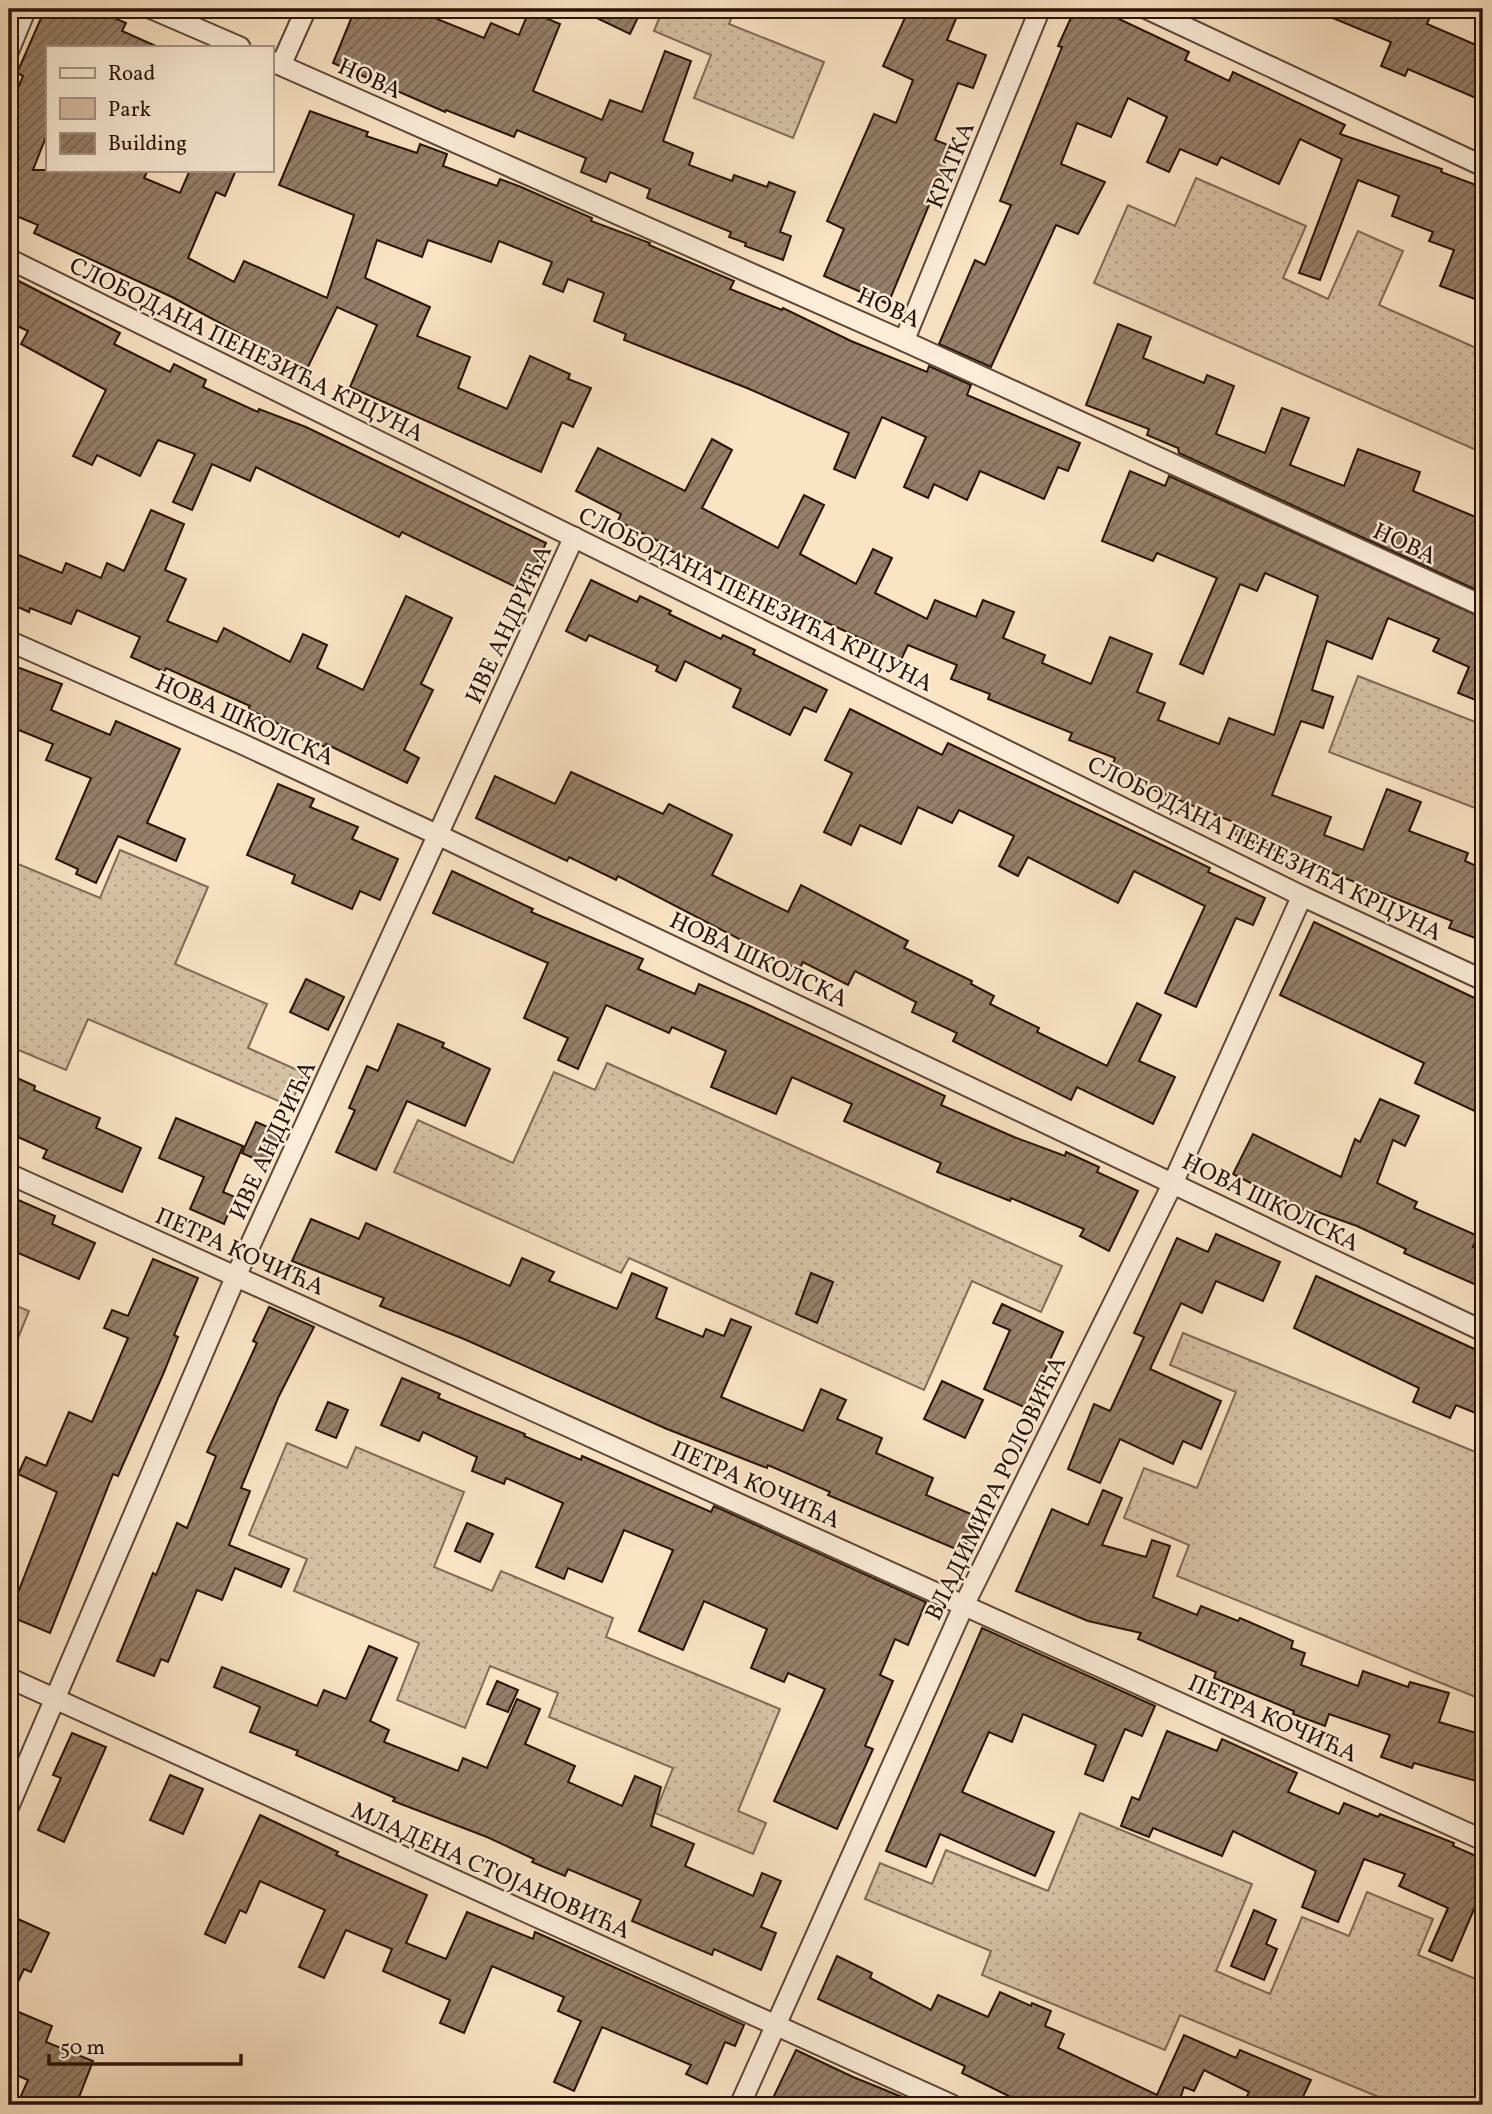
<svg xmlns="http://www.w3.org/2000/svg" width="1492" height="2114" font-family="Vollkorn,serif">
	<defs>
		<pattern id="green-dots" width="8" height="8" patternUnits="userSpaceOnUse" patternTransform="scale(1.75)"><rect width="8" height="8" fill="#d6c0a4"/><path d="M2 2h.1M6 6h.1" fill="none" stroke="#b8a48c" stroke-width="1.8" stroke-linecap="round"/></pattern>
		<pattern id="building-hatch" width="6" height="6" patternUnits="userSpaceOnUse" patternTransform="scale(1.75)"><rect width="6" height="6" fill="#967f69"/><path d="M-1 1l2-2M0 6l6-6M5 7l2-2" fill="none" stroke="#7a6754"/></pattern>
	</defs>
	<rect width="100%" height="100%" fill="#fae4c4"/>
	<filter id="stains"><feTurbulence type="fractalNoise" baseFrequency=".00286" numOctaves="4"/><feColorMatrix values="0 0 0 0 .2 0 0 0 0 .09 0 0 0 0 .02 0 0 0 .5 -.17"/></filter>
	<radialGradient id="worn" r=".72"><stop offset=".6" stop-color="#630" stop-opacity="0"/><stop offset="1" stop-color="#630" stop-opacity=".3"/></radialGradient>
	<!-- green -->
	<g fill="url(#green-dots)" stroke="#806955" stroke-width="2">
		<polygon points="663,9 735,9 729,24 824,62 793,138 694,98 711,55 654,31"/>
		<polygon points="1196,178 1306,226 1283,278 1328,299 1358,231 1403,251 1379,305 1483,351 1483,453 1094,283 1128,205 1175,226"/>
		<polygon points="1358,676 1483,725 1483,740 1475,759 1483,763 1483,811 1329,752"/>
		<polygon points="120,850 208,887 175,964 267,1004 248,1048 304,1073 290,1106 88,1019 66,1070 9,1046 9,867 11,861 100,898"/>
		<polygon points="607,1063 1062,1266 1041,1312 972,1281 924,1390 629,1258 621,1273 394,1172 418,1120 513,1163 554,1072 595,1090"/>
		<polygon points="9,1303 29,1311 9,1360"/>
		<polygon points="1183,1333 1483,1455 1483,1700 1177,1576 1189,1545 1124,1518 1144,1468 1197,1488 1236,1392 1170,1365"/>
		<polygon points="287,1443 347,1468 356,1447 464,1492 434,1567 492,1591 501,1571 613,1618 606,1637 780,1709 738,1811 766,1823 753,1854 655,1813 673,1768 549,1717 558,1693 490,1666 465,1728 397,1700 419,1643 294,1591 307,1559 249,1535"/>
		<polygon points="1080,1813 1252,1884 1216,1971 1270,1994 1302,1917 1349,1936 1367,1892 1433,1919 1418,1955 1483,1982 1483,2105 1398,2105 1180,2015 1165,2050 982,1975 991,1951 865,1899 880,1863 932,1884 946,1850 1048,1891"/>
	</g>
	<!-- building -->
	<g fill="url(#building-hatch)" stroke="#291206" stroke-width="2">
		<polygon points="45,9 93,9 126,23 122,31 158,47 47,47 47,134 33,170 148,170 144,178 180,193 190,170 236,170 225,196 216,192 188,258 234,282 244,261 327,298 354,215 279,185 310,111 368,132 366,136 417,153 420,144 447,154 443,166 497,186 500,179 521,187 592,218 591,221 650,243 649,245 734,281 730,289 782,310 783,308 851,341 927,372 929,366 971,385 967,395 1080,443 1068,471 1058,467 1044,499 980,471 967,500 934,484 928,498 904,487 926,437 882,417 855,478 834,469 849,433 747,388 624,340 626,334 594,321 604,293 568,279 563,292 543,284 552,262 499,241 491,262 428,240 422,257 377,240 365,278 430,307 417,336 470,357 458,388 507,409 530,356 570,374 568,379 591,388 573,427 562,422 541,472 350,387 377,325 337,307 307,369 288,360 172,297 34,233 38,225 14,215 9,226 9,109 23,76 17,73"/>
		<polygon points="355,9 441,9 437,19 484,38 491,23 519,35 529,11 560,24 533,91 602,120 610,100 642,112 665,51 691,61 663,141 693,153 689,165 732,181 734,175 767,187 769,182 795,192 780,232 791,236 783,260 745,246 746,243 729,237 731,232 647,198 650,189 610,172 606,182 581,172 586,158 517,130 514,137 446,110 445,112 333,63"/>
		<polygon points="578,9 642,9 630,34"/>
		<polygon points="909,9 960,9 947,40 986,55 973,88 958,83 935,140 953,147 888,304 824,276 844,229 827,221 874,114 896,123 913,80 883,66"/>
		<polygon points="1075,9 1098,9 1189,52 1185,60 1229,81 1233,72 1345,125 1340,134 1442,169 1441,172 1476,185 1475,187 1483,190 1483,302 1440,286 1454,250 1429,241 1433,232 1392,216 1399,196 1358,180 1320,280 1299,273 1342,159 1300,139 1279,184 1221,157 1217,165 1180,149 1169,172 1147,162 1167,117 1128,98 1111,137 1077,123 1061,164 1105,182 1078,234 1056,225 991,367 939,344 975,260 985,265 1011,205 1000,201 1062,47 1058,46"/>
		<polygon points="1311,9 1433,9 1427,24 1483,48 1483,101 1408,69 1405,76 1381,66 1391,42"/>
		<polygon points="9,276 120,333 114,344 170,372 174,364 206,380 203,387 258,412 259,409 306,427 546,543 524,591 402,532 399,537 256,467 250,481 212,464 192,510 173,502 195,454 158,440 140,476 97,455 92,465 73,456 106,390 21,344 28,331 9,322"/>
		<polygon points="1118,324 1151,337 1143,358 1204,383 1207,375 1234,386 1216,434 1265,453 1282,408 1309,418 1290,465 1344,486 1358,449 1420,472 1413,491 1483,520 1483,593 1179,453 1178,448 1147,435 1149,429 1086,405"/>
		<polygon points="712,439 732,450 702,508 778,548 804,495 824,505 800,554 856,584 873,549 892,558 875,593 927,619 935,600 976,617 983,600 1014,612 1003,638 1045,655 1042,663 1091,684 1110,637 1152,654 1137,692 1165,703 1158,720 1219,744 1229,718 1274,735 1318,596 1265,573 1257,591 1240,584 1203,674 1180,664 1217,578 1157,553 1153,561 1102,541 1130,471 1165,486 1169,476 1483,618 1483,703 1458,693 1469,667 1433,651 1439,639 1388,618 1372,659 1327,641 1312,690 1333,697 1323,728 1301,721 1272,795 1331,817 1324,835 1363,850 1387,789 1421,802 1409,831 1468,853 1465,861 1483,869 1483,941 1449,928 1452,921 1232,833 1236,823 1144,786 1147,780 1112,766 1115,758 1069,740 1072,733 988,699 990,694 951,679 957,665 908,645 900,662 869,647 871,643 658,545 660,542 618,521 621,514 576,491 598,448 685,491"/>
		<polygon points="151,510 184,524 165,570 186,579 167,621 217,642 224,628 290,662 303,634 327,645 317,668 363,690 406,596 452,618 421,684 433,690 404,750 419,758 407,783 326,744 325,747 248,709 250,706 166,668 164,672 131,657 140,637 77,610 71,624 30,608 29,612 9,603 9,551 62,573 66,563 101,578 107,563 124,571"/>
		<polygon points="591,580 637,602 640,596 671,611 669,614 721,639 723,635 755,650 753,654 827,690 816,712 804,707 790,735 733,707 741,689 685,661 676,681 656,671 658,666 589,635 586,641 566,631"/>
		<polygon points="9,664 62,684 51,710 110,735 116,721 180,749 147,823 185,839 176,861 118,836 96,883 76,874 78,869 56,859 91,778 46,760 53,744 9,726"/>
		<polygon points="850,709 942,755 948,743 1210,868 1208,872 1265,898 1253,925 1236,918 1196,1007 1165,993 1205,906 1134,871 1118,903 1028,857 1018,876 999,866 1014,836 959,810 952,823 918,807 901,844 860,825 851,845 824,832 852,773 825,760"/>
		<polygon points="571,772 663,814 669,804 732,835 712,875 788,912 801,885 908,941 904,948 972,981 971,984 994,996 990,1004 1039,1028 1037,1032 1107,1066 1137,1003 1161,1015 1139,1061 1175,1077 1153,1124 1077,1087 1071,1100 953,1041 957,1033 912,1012 916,1002 855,971 848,985 803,962 799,970 618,876 616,880 569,857 567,861 476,818 495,776 555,804"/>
		<polygon points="278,784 314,799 310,807 358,827 352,839 398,859 380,900 360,891 352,909 292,883 295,875 247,855"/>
		<polygon points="452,871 533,909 531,912 643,959 638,969 695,994 699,984 748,1005 945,1096 941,1105 1014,1137 1065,1156 1066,1152 1099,1167 1097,1172 1138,1191 1109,1251 1080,1236 1084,1229 1011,1198 1010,1201 937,1172 941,1163 844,1121 852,1104 792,1077 776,1114 711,1087 726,1051 672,1027 669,1033 606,1005 578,1069 558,1060 568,1038 524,1018 548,963 433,913"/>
		<polygon points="1314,922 1483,1002 1483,1115 1415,1083 1424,1063 1280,995"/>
		<polygon points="306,979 344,997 328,1030 290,1012"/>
		<polygon points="398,1024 444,1043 442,1047 490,1069 465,1126 407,1101 376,1170 336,1152 355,1110 349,1108 367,1066 378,1071"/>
		<polygon points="17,1078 35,1086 34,1090 100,1118 96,1128 141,1148 122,1192 43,1158 47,1150 9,1133 9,1097"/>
		<polygon points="1380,1099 1419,1116 1405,1146 1393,1140 1377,1183 1417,1202 1414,1208 1478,1236 1473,1247 1483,1251 1483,1288 1404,1253 1406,1249 1357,1226 1315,1211 1313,1215 1233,1174 1253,1134 1341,1177 1355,1139 1360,1142"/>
		<polygon points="176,1118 243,1146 223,1192 235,1197 224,1224 190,1209 204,1177 159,1158"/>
		<polygon points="256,1122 282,1133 268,1165 242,1153"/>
		<polygon points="9,1196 55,1216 52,1224 95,1243 79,1279 9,1249"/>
		<polygon points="311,1219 359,1239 366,1223 510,1286 522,1258 554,1272 549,1281 617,1309 632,1273 667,1288 656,1318 703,1337 706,1329 724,1336 731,1319 751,1327 721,1397 803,1431 821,1389 846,1400 837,1419 882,1438 876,1453 933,1478 926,1495 978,1517 963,1552 828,1495 830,1492 768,1465 767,1468 667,1429 464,1339 380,1306 384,1298 292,1261"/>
		<polygon points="1216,1234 1280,1262 1263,1301 1216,1281 1202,1313 1181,1303 1150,1369 1221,1401 1201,1449 1183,1441 1173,1464 1120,1439 1100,1483 1068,1469 1094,1404 1110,1411 1144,1337 1134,1333 1177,1238 1208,1252"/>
		<polygon points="153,1259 198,1278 174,1335 178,1337 164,1372 118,1476 113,1474 50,1633 9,1616 57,1492 18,1474 26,1457 46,1466 69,1412 92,1422 128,1338 104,1328 112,1310 128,1316"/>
		<polygon points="811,1273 833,1282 817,1323 796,1314"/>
		<polygon points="1316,1276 1483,1353 1483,1416 1456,1405 1450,1418 1413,1402 1419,1388 1294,1328"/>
		<polygon points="1002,1304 1063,1332 1042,1377 1047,1380 1033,1411 984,1389 1010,1330 993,1323"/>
		<polygon points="269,1307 314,1327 278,1398 241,1488 250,1491 229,1545 289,1569 281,1587 235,1568 222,1600 197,1590 168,1662 161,1659 154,1676 117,1661 153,1573 156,1575 177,1523 187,1528 216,1456 207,1452 257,1343 253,1341"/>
		<polygon points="402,1378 440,1394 438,1398 525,1434 524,1436 581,1460 582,1456 711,1512 714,1506 926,1602 908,1645 895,1639 880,1675 893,1681 865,1746 873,1749 837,1829 774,1801 825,1689 788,1673 784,1682 751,1668 767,1629 704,1601 683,1650 639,1631 673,1550 624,1530 602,1582 568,1568 564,1579 536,1567 563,1503 506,1478 504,1484 472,1471 477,1457 423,1432 419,1441 381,1425"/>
		<polygon points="942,1381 983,1400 965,1438 924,1419"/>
		<polygon points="328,1402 348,1410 336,1438 316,1430"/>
		<polygon points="1103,1490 1122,1498 1102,1545 1146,1557 1152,1540 1170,1546 1153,1597 1197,1615 1201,1606 1238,1621 1240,1618 1293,1641 1291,1648 1305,1653 1301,1665 1358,1686 1363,1671 1408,1687 1410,1682 1449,1693 1439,1722 1483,1735 1483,1783 1414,1763 1412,1768 1381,1757 1390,1735 1329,1714 1325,1726 1293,1714 1294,1711 1214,1678 1216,1672 1138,1639 1141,1633 1088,1621 1016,1591 1052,1509 1088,1525"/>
		<polygon points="467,1523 493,1534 480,1562 455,1551"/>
		<polygon points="982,1628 1155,1706 1142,1736 1125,1729 1103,1781 1085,1774 1096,1745 1023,1714 1012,1742 989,1732 962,1792 1054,1832 1035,1876 940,1834 926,1867 886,1851"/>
		<polygon points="369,1646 397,1658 370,1721 389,1730 384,1742 458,1771 463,1758 487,1768 517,1699 540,1709 525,1744 575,1766 568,1782 622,1806 635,1776 661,1787 651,1826 694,1844 685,1866 753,1896 762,1873 781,1881 761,1927 776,1933 761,1970 714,1949 712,1955 632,1921 641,1900 568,1869 565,1876 532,1862 534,1859 487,1837 393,1801 395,1798 296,1755 298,1751 250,1732 260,1707 214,1687 222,1667 317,1706 324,1690 346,1699"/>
		<polygon points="497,1681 518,1690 508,1712 487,1704"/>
		<polygon points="1167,1731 1217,1751 1222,1739 1297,1773 1288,1792 1339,1814 1344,1803 1378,1817 1380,1814 1454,1843 1453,1846 1483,1859 1483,1888 1452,1961 1429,1951 1448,1908 1399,1886 1405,1874 1364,1859 1338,1922 1302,1907 1316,1871 1233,1831 1222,1856 1153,1828 1149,1837 1121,1826 1132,1797 1139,1800"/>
		<polygon points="72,1733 106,1747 64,1842 38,1830 61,1778 53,1775"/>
		<polygon points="170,1775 203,1789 183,1834 150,1820"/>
		<polygon points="260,1815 338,1852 336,1855 427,1895 406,1943 446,1959 467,1912 533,1939 535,1932 744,2025 735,2046 725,2042 707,2084 686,2074 691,2065 602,2027 574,2091 554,2082 581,2021 558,2011 564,1997 492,1966 464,2033 440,2023 450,2000 383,1971 392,1949 346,1930 324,1978 299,1967 325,1910 260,1881 246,1913 240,1910 225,1943 205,1934"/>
		<polygon points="1254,1910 1276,1920 1266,1944 1277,1949 1264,1980 1231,1966"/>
		<polygon points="9,1915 49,1933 31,1972 24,1969 9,2001"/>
		<polygon points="837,1956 872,1973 870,1978 931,2010 938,1995 988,2017 1000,1992 1031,2006 1032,2003 1051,2011 1045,2026 1064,2034 1058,2048 1157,2095 1184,2035 1236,2058 1240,2050 1311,2080 1299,2105 1243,2105 1249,2092 1204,2070 1194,2091 1184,2087 1178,2105 1027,2105 962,2073 965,2066 818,1999"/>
		<polygon points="9,2008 52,2026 46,2042 93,2061 76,2105 17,2105 28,2080 9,2072"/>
		<polygon points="796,2050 853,2077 922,2105 774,2105 777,2100 773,2098"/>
	</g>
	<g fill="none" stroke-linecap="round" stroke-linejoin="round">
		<!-- street casing -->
		<g stroke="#5d4636" stroke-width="23">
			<g id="street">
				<polyline points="152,9 240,47"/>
				<polyline points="1147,9 1483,166"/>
				<polyline points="9,50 26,9"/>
				<polyline points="271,61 904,341 1483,606"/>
				<polyline points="281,65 306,9"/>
				<polyline points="9,259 1302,896 1483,980"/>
				<polyline points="904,341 1040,9"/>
				<polyline points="9,641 240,743 438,835 1483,1331"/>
				<polyline points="9,1174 1483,1840"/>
				<polyline points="9,1678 952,2105"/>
				<polyline points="9,1806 236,1276 574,537"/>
				<polyline points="740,2105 964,1605 1173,1183 1302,896"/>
			</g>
		</g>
		<!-- street -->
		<use href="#street" stroke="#fcedd9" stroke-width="19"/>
	</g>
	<g text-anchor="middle" stroke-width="5" stroke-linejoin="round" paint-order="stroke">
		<!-- street labels -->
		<g font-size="24" fill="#291206" stroke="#fcedd9">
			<text transform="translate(370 78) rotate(24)" y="8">НОВА</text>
			<text transform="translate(950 165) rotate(-68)" y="8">КРАТКА</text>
			<text transform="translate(889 307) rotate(24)" y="8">НОВА</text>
			<text transform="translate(247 349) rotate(26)" y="8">СЛОБОДАНА ПЕНЕЗИЋА КРЦУНА</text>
			<text transform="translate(1405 543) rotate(25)" y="8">НОВА</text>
			<text transform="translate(756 599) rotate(26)" y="8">СЛОБОДАНА ПЕНЕЗИЋА КРЦУНА</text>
			<text transform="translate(508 624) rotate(-65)" y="8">ИВЕ АНДРИЋА</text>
			<text transform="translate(245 719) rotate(24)" y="8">НОВА ШКОЛСКА</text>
			<text transform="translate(1265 848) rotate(26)" y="8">СЛОБОДАНА ПЕНЕЗИЋА КРЦУНА</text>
			<text transform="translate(759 959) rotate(25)" y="8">НОВА ШКОЛСКА</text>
			<text transform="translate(272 1140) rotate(-65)" y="8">ИВЕ АНДРИЋА</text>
			<text transform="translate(1271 1202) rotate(26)" y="8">НОВА ШКОЛСКА</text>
			<text transform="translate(240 1251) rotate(24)" y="8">ПЕТРА КОЧИЋА</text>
			<text transform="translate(756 1484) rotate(24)" y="8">ПЕТРА КОЧИЋА</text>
			<text transform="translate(995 1488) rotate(-64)" y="8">ВЛАДИМИРА РОЛОВИЋА</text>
			<text transform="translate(1273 1718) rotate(24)" y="8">ПЕТРА КОЧИЋА</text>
			<text transform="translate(491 1870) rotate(24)" y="8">МЛАДЕНА СТОЈАНОВИЋА</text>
		</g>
	</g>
	<!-- margin -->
	<rect width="1492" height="2114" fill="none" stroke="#fae4c4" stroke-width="35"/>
	<rect x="10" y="10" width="1471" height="2093" fill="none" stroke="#291206" stroke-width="3.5"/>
	<rect x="18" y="18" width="1457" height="2079" fill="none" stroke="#291206" stroke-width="2"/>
	<!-- legend -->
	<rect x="46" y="46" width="228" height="126" fill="#fcedd9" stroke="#a89585" stroke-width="2"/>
	<rect x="60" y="68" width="35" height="10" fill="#fcedd9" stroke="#a89585" stroke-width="2"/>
	<text x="108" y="80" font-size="21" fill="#291206">Road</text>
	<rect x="60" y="98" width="35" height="21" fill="#d6c0a4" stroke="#a89585" stroke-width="2"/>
	<text x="108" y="116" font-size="21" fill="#291206">Park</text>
	<rect x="60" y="133" width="35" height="21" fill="url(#building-hatch)" stroke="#a89585" stroke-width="2"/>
	<text x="108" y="150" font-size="21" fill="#291206">Building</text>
	<!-- scale -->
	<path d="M49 2054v10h192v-10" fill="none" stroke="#291206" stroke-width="3.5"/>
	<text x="60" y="2054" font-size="21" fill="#291206" stroke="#fcedd9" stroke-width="5" paint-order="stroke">50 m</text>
	<rect width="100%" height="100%" filter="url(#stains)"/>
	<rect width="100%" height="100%" fill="url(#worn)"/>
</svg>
